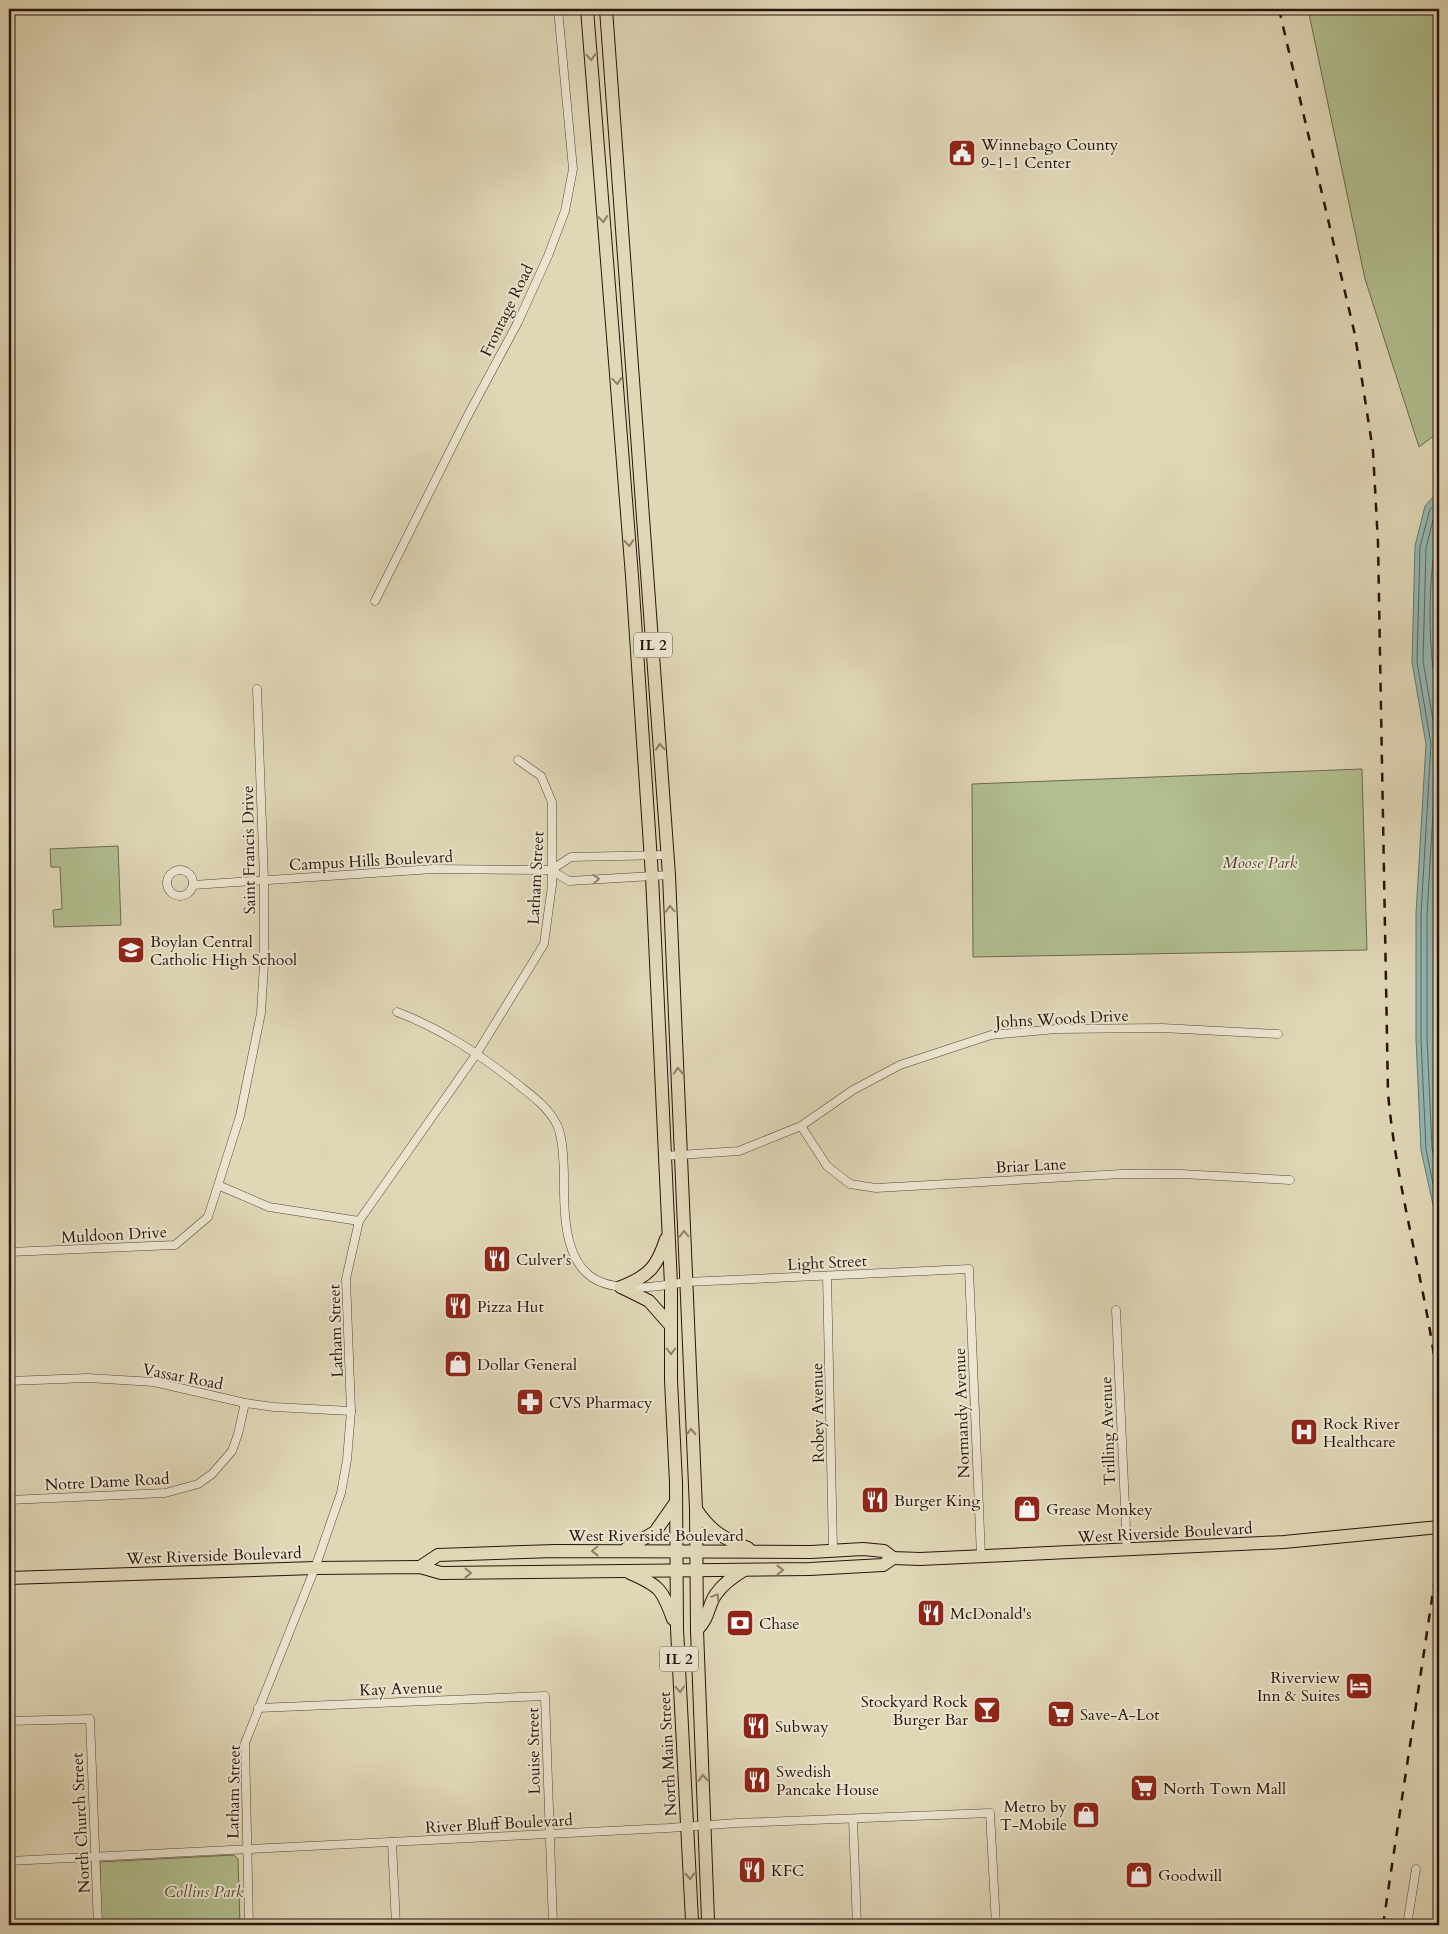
<svg xmlns="http://www.w3.org/2000/svg" width="1448" height="1934" font-family="Cardo,serif">
	<rect width="100%" height="100%" fill="#e0d7b7"/>
	<filter id="stains"><feTurbulence type="fractalNoise" baseFrequency=".004" numOctaves="4"/><feColorMatrix values="0 0 0 0 .2 0 0 0 0 .09 0 0 0 0 .02 0 0 0 .5 -.17"/></filter>
	<radialGradient id="worn" r=".72"><stop offset=".6" stop-color="#630" stop-opacity="0"/><stop offset="1" stop-color="#630" stop-opacity=".3"/></radialGradient>
	<!-- green -->
	<g fill="#b1be8f" stroke="#6d694e">
		<polygon points="1308,9 1439,9 1439,432 1419,447 1365,279"/>
		<polygon points="1362,769 1367,950 973,957 972,784"/>
		<polygon points="118,846 121,925 54,927 53,910 62,909 60,867 51,867 50,849"/>
		<polygon points="234,1855 238,1859 240,1925 100,1925 100,1862"/>
	</g>
	<!-- water -->
	<polygon fill="#94b8b3" stroke="#697670" points="1439,495 1439,1232 1421,1150 1416,1039 1416,914 1426,744 1412,662 1415,546 1425,506 1432,498"/>
	<g fill="none" stroke-linecap="round" stroke-linejoin="round">
		<!-- shore -->
		<g stroke="#5e6660" stroke-width="1">
			<polyline points="1439,501 1430,509 1420,547 1417,662 1431,744 1421,915 1421,1039 1426,1149 1439,1214"/>
			<polyline points="1439,508 1435,512 1426,548 1423,661 1437,744 1427,915 1427,1039 1432,1148 1439,1183"/>
			<path d="M 1439,527 C 1427,574 1427,655 1439,703"/>
			<path d="M 1439,836 C 1433,937 1435,1037 1439,1139"/>
		</g>
		<!-- street casing -->
		<g stroke="#574537" stroke-width="9">
			<g id="street">
				<polyline points="375,601 467,417 518,322 548,256 565,211 573,169 558,9"/>
				<polyline points="551,870 571,857 667,855"/>
				<circle cx="180" cy="883" r="13"/>
				<polyline points="193,885 433,869 551,870 569,881 669,875"/>
				<path d="M 397,1012 C 442,1029 479,1054 516,1083 C 531,1095 547,1106 556,1123 C 563,1134 564,1168 564,1182 C 563,1280 591,1299 686,1282 L 969,1269 L 981,1556"/>
				<polyline points="801,1126 827,1166 850,1184 876,1188 1121,1174 1181,1174 1290,1180"/>
				<polyline points="664,1156 739,1151 801,1126 853,1090 900,1065 991,1035 1056,1029 1162,1028 1278,1034"/>
				<polyline points="220,1186 269,1207 359,1221"/>
				<polyline points="9,1252 175,1245 208,1217 240,1116 261,1013 264,964 264,879 257,689"/>
				<polyline points="827,1276 833,1550"/>
				<polyline points="1116,1310 1127,1550"/>
				<polyline points="9,1381 88,1378 154,1382 245,1403 274,1407 351,1411"/>
				<polyline points="9,1500 165,1493 198,1484 212,1474 232,1451 238,1434 245,1403"/>
				<polyline points="258,1708 545,1696 553,1925"/>
				<polyline points="9,1721 90,1719 98,1925"/>
				<polyline points="853,1819 857,1925"/>
				<polyline points="392,1842 396,1925"/>
				<polyline points="9,1861 668,1828 737,1823 990,1813 996,1925"/>
				<polyline points="249,1925 245,1743 315,1568 341,1493 347,1460 351,1411 346,1279 359,1221 477,1053 544,944 552,885 552,802 541,776 518,760"/>
				<polyline points="1407,1925 1416,1869"/>
			</g>
		</g>
		<!-- primary casing -->
		<g stroke="#29140c" stroke-width="14">
			<g id="primary">
				<polyline points="587,9 632,576 652,876 671,1285 671,1380 676,1483 677,1629 692,1921 697,1925"/>
				<polyline points="606,9 669,875 696,1509 697,1630 708,1920 705,1925"/>
				<path d="M 621,1287 C 649,1276 657,1267 666,1239"/>
				<polyline points="621,1287 649,1301 671,1326"/>
				<path d="M 696,1509 C 710,1531 724,1539 748,1548"/>
				<polyline points="627,1548 655,1532 676,1502"/>
				<polyline points="420,1567 438,1555 555,1551 811,1552 863,1549 884,1551 893,1558 920,1559 1284,1542 1439,1527"/>
				<path d="M 630,1573 C 660,1586 662,1589 673,1619"/>
				<polyline points="9,1578 315,1568 420,1567 441,1573 810,1569 883,1565 893,1558"/>
				<path d="M 697,1630 C 710,1617 707,1607 716,1594 C 723,1584 734,1576 744,1570"/>
			</g>
		</g>
		<!-- street -->
		<use href="#street" stroke="#ebe5d0" stroke-width="8"/>
		<!-- primary -->
		<use href="#primary" stroke="#e0d7b7" stroke-width="12"/>
		<!-- rail -->
		<g stroke="#29140c" stroke-width="2.5" stroke-dasharray="9 9" stroke-linecap="butt">
			<path d="M 1279,9 L 1355,335 L 1373,451 L 1378,543 L 1388,1093 C 1397,1195 1428,1292 1439,1393"/>
			<polyline points="1383,1925 1439,1552"/>
		</g>
	</g>
	<!-- one-way arrows -->
	<defs><path id="oneway-chevron" d="M-2-3.5L2.5 0L-2 3.5" fill="none" stroke-width="1.6" stroke-linecap="round" stroke-linejoin="round" transform="scale(1.25)"/></defs>
	<g stroke="#8e7f6a">
		<use href="#oneway-chevron" transform="translate(591 57) rotate(86)"/>
		<use href="#oneway-chevron" transform="translate(603 219) rotate(85)"/>
		<use href="#oneway-chevron" transform="translate(617 381) rotate(85)"/>
		<use href="#oneway-chevron" transform="translate(629 543) rotate(86)"/>
		<use href="#oneway-chevron" transform="translate(660 747) rotate(-94)"/>
		<use href="#oneway-chevron" transform="translate(670 909) rotate(-93)"/>
		<use href="#oneway-chevron" transform="translate(678 1071) rotate(-93)"/>
		<use href="#oneway-chevron" transform="translate(684 1234) rotate(-92)"/>
		<use href="#oneway-chevron" transform="translate(671 1351) rotate(90)"/>
		<use href="#oneway-chevron" transform="translate(691 1432) rotate(-93)"/>
		<use href="#oneway-chevron" transform="translate(595 1551) rotate(179)"/>
		<use href="#oneway-chevron" transform="translate(780 1570) rotate(-1)"/>
		<use href="#oneway-chevron" transform="translate(468 1573)"/>
		<use href="#oneway-chevron" transform="translate(716 1597) rotate(-59)"/>
		<use href="#oneway-chevron" transform="translate(680 1689) rotate(87)"/>
		<use href="#oneway-chevron" transform="translate(703 1778) rotate(-93)"/>
		<use href="#oneway-chevron" transform="translate(690 1876) rotate(87)"/>
	</g>
	<use stroke="#948778" href="#oneway-chevron" transform="translate(596 879) rotate(-4)"/>
	<!-- icons -->
	<defs>
		<g id="civic-square" transform="scale(1.4375)"><rect x="-9" y="-9" width="18" height="18" rx="4" fill="#8f2418" stroke="#ebe5d0"/><path d="M-.6-6.5H3V-4.5H.6V-3L4-1V1h2V6H-6V1h2V-1L-.6-3ZM-1.2 2.5V6h2.4V2.5Z" fill="#fff"/></g>
		<g id="school-square" transform="scale(1.4375)"><rect x="-9" y="-9" width="18" height="18" rx="4" fill="#8f2418" stroke="#ebe5d0"/><path d="M0-5L7-2L0 1L-7-2ZM-4 1L0 2.5L4 1V4Q0 6-4 4Z" fill="#fff"/></g>
		<g id="restaurant-square" transform="scale(1.4375)"><rect x="-9" y="-9" width="18" height="18" rx="4" fill="#8f2418" stroke="#ebe5d0"/><path d="M-5-6h1v4h1v-4h1v4h1v-4h1v5L-1.5 .5V6h-2V.5L-5-1ZM5-6V6H3V1.5H1.5Q1.5-4 5-6Z" fill="#fff"/></g>
		<g id="shop-square" transform="scale(1.4375)"><rect x="-9" y="-9" width="18" height="18" rx="4" fill="#8f2418" stroke="#ebe5d0"/><path d="M-5-2.5h2.3a2.7 3.5 0 0 1 5.4 0H5L5.5 6h-11ZM-1.5-2.5h3a1.5 2.3 0 0 0-3 0Z" fill="#fff"/></g>
		<g id="pharmacy-square" transform="scale(1.4375)"><rect x="-9" y="-9" width="18" height="18" rx="4" fill="#8f2418" stroke="#ebe5d0"/><path d="M-2-6h4v4h4v4h-4v4h-4v-4h-4v-4h4Z" fill="#fff"/></g>
		<g id="hospital-square" transform="scale(1.4375)"><rect x="-9" y="-9" width="18" height="18" rx="4" fill="#8f2418" stroke="#ebe5d0"/><path d="M-5-5h3v3.5h4V-5h3V5h-3V1.5h-4V5h-3Z" fill="#fff"/></g>
		<g id="bank-square" transform="scale(1.4375)"><rect x="-9" y="-9" width="18" height="18" rx="4" fill="#8f2418" stroke="#ebe5d0"/><path d="M-6-4H6V4H-6ZM0-2.3a2.3 2.3 0 1 0 0 4.6a2.3 2.3 0 1 0 0-4.6Z" fill="#fff"/></g>
		<g id="hotel-square" transform="scale(1.4375)"><rect x="-9" y="-9" width="18" height="18" rx="4" fill="#8f2418" stroke="#ebe5d0"/><path d="M-6-4.5h1.5V1H6V5H4.5V3h-9V5H-6ZM-4 0a1.8 1.8 0 1 1 3.6 0ZM.5 0V-2.5h3Q6-2.5 6 0Z" fill="#fff"/></g>
		<g id="bar-square" transform="scale(1.4375)"><rect x="-9" y="-9" width="18" height="18" rx="4" fill="#8f2418" stroke="#ebe5d0"/><path d="M-6-5H6L.8 .8V4.5H3.5V6h-7V4.5H-.8V.8Z" fill="#fff"/></g>
		<g id="supermarket-square" transform="scale(1.4375)"><rect x="-9" y="-9" width="18" height="18" rx="4" fill="#8f2418" stroke="#ebe5d0"/><path d="M-6-5.5h2.5l.6 2H6L4.5 2H-2.5L-4.4-4H-6ZM-1.5 3.2a1.3 1.3 0 1 0 .1 0ZM3 3.2a1.3 1.3 0 1 0 .1 0Z" fill="#fff"/></g>
	</defs>
	<g fill-rule="evenodd">
		<use href="#civic-square" x="962" y="153"/>
		<use href="#school-square" x="131" y="950"/>
		<use href="#restaurant-square" x="497" y="1259"/>
		<use href="#restaurant-square" x="458" y="1306"/>
		<use href="#shop-square" x="458" y="1364"/>
		<use href="#pharmacy-square" x="530" y="1402"/>
		<use href="#hospital-square" x="1304" y="1432"/>
		<use href="#restaurant-square" x="875" y="1500"/>
		<use href="#shop-square" x="1027" y="1509"/>
		<use href="#restaurant-square" x="931" y="1613"/>
		<use href="#bank-square" x="740" y="1623"/>
		<use href="#hotel-square" x="1359" y="1686"/>
		<use href="#bar-square" x="987" y="1710"/>
		<use href="#supermarket-square" x="1061" y="1714"/>
		<use href="#restaurant-square" x="756" y="1726"/>
		<use href="#restaurant-square" x="757" y="1780"/>
		<use href="#supermarket-square" x="1144" y="1788"/>
		<use href="#shop-square" x="1086" y="1815"/>
		<use href="#restaurant-square" x="752" y="1870"/>
		<use href="#shop-square" x="1139" y="1875"/>
	</g>
	<g text-anchor="middle" stroke-width="4" stroke-linejoin="round" paint-order="stroke">
		<!-- shield labels -->
		<g fill="#ebe5d0" stroke="#635347" stroke-width="1">
			<rect x="634" y="632.5" width="38" height="25" rx="4"/>
			<rect x="660" y="1646.5" width="38" height="25" rx="4"/>
		</g>
		<g font-size="15" font-weight="bold" fill="#29140c">
			<text x="653" y="650">IL 2</text>
			<text x="679" y="1664">IL 2</text>
		</g>
		<!-- poi labels -->
		<g font-size="16" fill="#29140c" stroke="#ebe5d0" text-anchor="start">
			<text x="981" y="150">Winnebago County<tspan x="981" dy="18">9-1-1 Center</tspan></text>
			<text x="150" y="947">Boylan Central<tspan x="150" dy="18">Catholic High School</tspan></text>
			<text x="516" y="1265">Culver's</text>
			<text x="477" y="1312">Pizza Hut</text>
			<text x="477" y="1370">Dollar General</text>
			<text x="549" y="1408">CVS Pharmacy</text>
			<text x="1323" y="1429">Rock River<tspan x="1323" dy="18">Healthcare</tspan></text>
			<text x="894" y="1506">Burger King</text>
			<text x="1046" y="1515">Grease Monkey</text>
			<text x="950" y="1619">McDonald's</text>
			<text x="759" y="1629">Chase</text>
			<text x="1340" y="1683" text-anchor="end">Riverview<tspan x="1340" dy="18">Inn &amp; Suites</tspan></text>
			<text x="968" y="1707" text-anchor="end">Stockyard Rock<tspan x="968" dy="18">Burger Bar</tspan></text>
			<text x="1080" y="1720">Save-A-Lot</text>
			<text x="775" y="1732">Subway</text>
			<text x="776" y="1777">Swedish<tspan x="776" dy="18">Pancake House</tspan></text>
			<text x="1163" y="1794">North Town Mall</text>
			<text x="1067" y="1812" text-anchor="end">Metro by<tspan x="1067" dy="18">T-Mobile</tspan></text>
			<text x="771" y="1876">KFC</text>
			<text x="1158" y="1881">Goodwill</text>
		</g>
		<!-- street labels -->
		<g font-size="16" fill="#29140c" stroke="#ebe5d0">
			<text transform="translate(506 310) rotate(-64)" y="6">Frontage Road</text>
			<text transform="translate(248 850) rotate(-91)" y="6">Saint Francis Drive</text>
			<text transform="translate(371 860) rotate(-3)" y="6">Campus Hills Boulevard</text>
			<text transform="translate(535 878) rotate(-87)" y="6">Latham Street</text>
			<text transform="translate(1062 1018) rotate(-3)" y="6">Johns Woods Drive</text>
			<text transform="translate(1031 1165) rotate(-3)" y="6">Briar Lane</text>
			<text transform="translate(114 1234) rotate(-3)" y="6">Muldoon Drive</text>
			<text transform="translate(827 1262) rotate(-3)" y="6">Light Street</text>
			<text transform="translate(335 1331) rotate(-92)" y="6">Latham Street</text>
			<text transform="translate(183 1376) rotate(11)" y="6">Vassar Road</text>
			<text transform="translate(817 1413) rotate(-91)" y="6">Robey Avenue</text>
			<text transform="translate(961 1413) rotate(-92)" y="6">Normandy Avenue</text>
			<text transform="translate(1107 1431) rotate(-92)" y="6">Trilling Avenue</text>
			<text transform="translate(107 1481) rotate(-3)" y="6">Notre Dame Road</text>
			<text transform="translate(1165 1532) rotate(-3)" y="6">West Riverside Boulevard</text>
			<text x="656" y="1541">West Riverside Boulevard</text>
			<text transform="translate(214 1555) rotate(-2)" y="6">West Riverside Boulevard</text>
			<text transform="translate(401 1688) rotate(-2)" y="6">Kay Avenue</text>
			<text transform="translate(533 1751) rotate(-91)" y="6">Louise Street</text>
			<text transform="translate(667 1754) rotate(-93)" y="6">North Main Street</text>
			<text transform="translate(233 1792) rotate(-89)" y="6">Latham Street</text>
			<text transform="translate(80 1823) rotate(-93)" y="6">North Church Street</text>
			<text transform="translate(499 1823) rotate(-3)" y="6">River Bluff Boulevard</text>
		</g>
		<!-- park labels -->
		<g font-size="16" font-style="italic" fill="#524733" stroke="#ebe5d0">
			<text x="1260" y="868">Moose Park</text>
			<text x="204" y="1897">Collins Park</text>
		</g>
	</g>
	<!-- margin -->
	<rect width="1448" height="1934" fill="none" stroke="#e0d7b7" stroke-width="30"/>
	<rect x="10" y="10" width="1428" height="1914" fill="none" stroke="#29140c" stroke-width="2.5"/>
	<rect x="15" y="15" width="1418" height="1904" fill="none" stroke="#29140c"/>
	<rect width="100%" height="100%" filter="url(#stains)"/>
	<rect width="100%" height="100%" fill="url(#worn)"/>
</svg>
